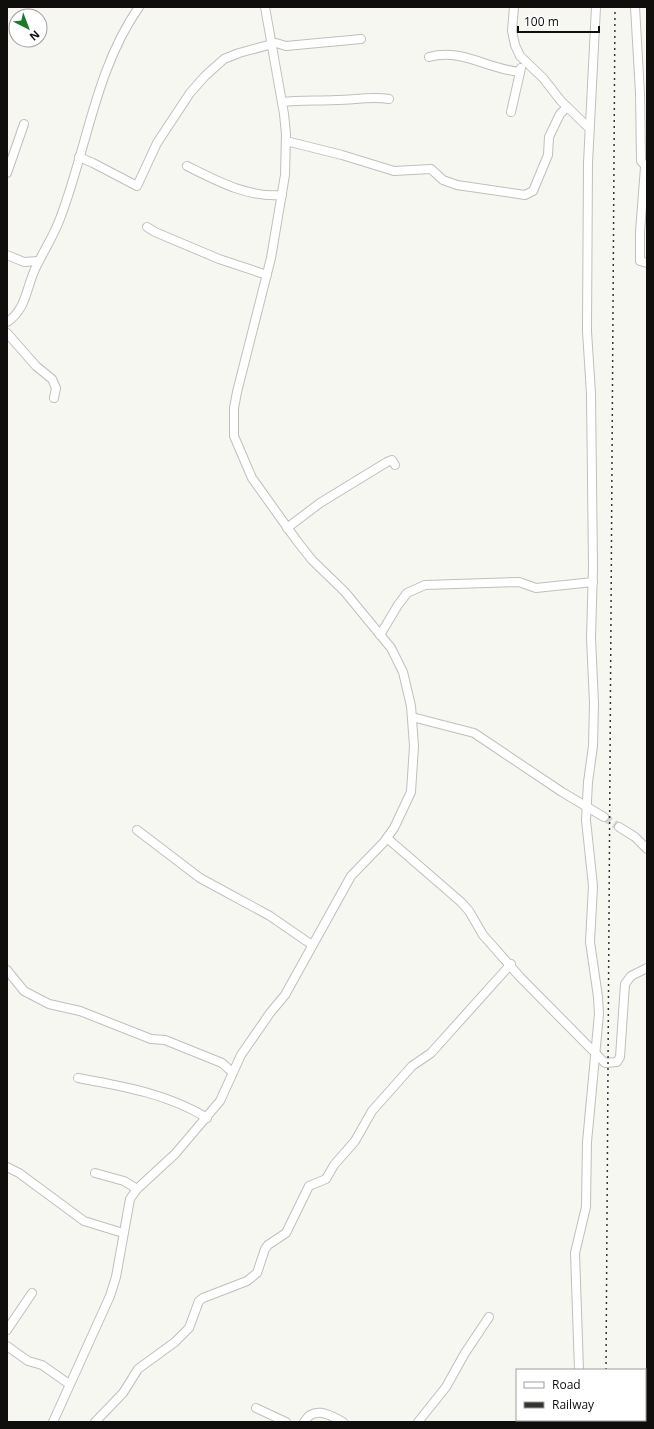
<svg xmlns="http://www.w3.org/2000/svg" width="654" height="1429" font-family="'Open Sans',sans-serif">
	<rect width="100%" height="100%" fill="#f7f7f2"/>
	<g fill="none" stroke-linecap="round" stroke-linejoin="round">
		<!-- minor-tunnel -->
		<polyline stroke="#d4d4d0" stroke-width="8" stroke-dasharray="8 4" stroke-linecap="butt" points="604,817 619,827"/>
		<!-- minor casing -->
		<g stroke="#c0bfbb" stroke-width="10">
			<g id="minor">
				<polyline points="514,7 512,31 515,45 520,56 543,78 561,101 589,128"/>
				<polyline points="635,7 640,93 641,161 647,168"/>
				<path d="M 429,57 C 462,48 487,69 520,72"/>
				<path d="M 282,102 C 300,100 318,101 336,100 C 354,100 371,96 389,99"/>
				<polyline points="511,112 521,68"/>
				<polyline points="286,141 342,155 394,171 431,169 443,180 457,185 525,195 533,191 548,155 549,137 560,114 567,107"/>
				<polyline points="79,157 93,163 137,186 157,143 190,93 205,76 224,59 239,53 276,43 286,46 361,39"/>
				<path d="M 187,166 C 217,181 248,198 282,195"/>
				<polyline points="645,167 640,232 640,261 647,263"/>
				<polyline points="7,173 24,124"/>
				<polyline points="147,227 155,232 219,259 267,275"/>
				<polyline points="7,255 24,262 39,261"/>
				<path d="M 7,322 C 27,309 26,287 36,267 C 44,250 55,234 61,216 C 87,147 96,68 139,7"/>
				<polyline points="7,333 36,366 52,379 56,388 54,398"/>
				<polyline points="287,528 320,503 387,462 392,460 395,465"/>
				<polyline points="380,635 398,605 407,593 425,585 519,582 536,588 593,582"/>
				<polyline points="412,717 474,733 562,792 604,817"/>
				<polyline points="619,827 635,837 647,849"/>
				<polyline points="137,830 200,878 270,916 312,945"/>
				<polyline points="387,838 461,902 469,911 483,935 520,977 605,1063 617,1062 620,1057 625,984 631,976 647,968"/>
				<polyline points="7,970 24,991 49,1004 80,1011 151,1039 165,1040 222,1063 232,1072"/>
				<path d="M 78,1078 C 122,1086 169,1094 207,1118"/>
				<polyline points="7,1167 19,1173 84,1221 123,1233"/>
				<polyline points="95,1173 124,1181 137,1189"/>
				<polyline points="7,1330 32,1293"/>
				<polyline points="7,1346 28,1361 42,1365 69,1384"/>
				<polyline points="579,1370 575,1253 586,1207 587,1142 599,1014 598,997 590,942 593,886 586,820 588,782 593,746 594,703 591,638 593,567 591,394 587,331 588,163 596,7"/>
				<polyline points="256,1408 286,1422"/>
				<polyline points="579,1420 579,1422"/>
				<polyline points="53,1422 110,1296 116,1277 130,1199 137,1189 175,1154 220,1101 241,1055 270,1013 285,995 351,876 384,842 394,828 411,792 414,746 411,706 403,672 391,648 345,592 312,560 297,541 252,478 234,436 234,408 237,392 271,258 285,175 286,134 284,114 265,7"/>
				<polyline points="95,1422 123,1393 138,1369 175,1342 189,1328 199,1301 203,1298 247,1281 257,1273 265,1249 268,1245 286,1233 309,1186 326,1179 334,1165 355,1141 372,1111 412,1066 431,1053 511,964"/>
				<path d="M 304,1422 C 314,1405 330,1415 343,1422"/>
				<polyline points="418,1422 446,1387 465,1353 489,1317"/>
			</g>
		</g>
		<!-- minor -->
		<use href="#minor" stroke="#fff" stroke-width="8"/>
		<!-- rail -->
		<g stroke="#353433" stroke-width="1.5" stroke-dasharray="2 4" stroke-linecap="butt">
			<polyline points="606,1370 615,7"/>
			<polyline points="606,1422 606,1420"/>
		</g>
	</g>
	<!-- border -->
	<rect width="654" height="1429" fill="none" stroke="#0f0e0d" stroke-width="16"/>
	<!-- legend -->
	<rect x="516" y="1369" width="130" height="52" fill="#ffffff" stroke="#9f9f9e"/>
	<rect x="524" y="1382" width="20" height="6" fill="#ffffff" stroke="#9f9f9e"/>
	<text x="552" y="1389" font-size="12" fill="#0f0e0d">Road</text>
	<rect x="524" y="1402" width="20" height="6" fill="#353433" stroke="#9f9f9e"/>
	<text x="552" y="1409" font-size="12" fill="#0f0e0d">Railway</text>
	<!-- north arrow -->
	<g transform="translate(28 28) rotate(138)"><circle r="19" fill="#ffffff" stroke="#9f9f9e"/>
	<path d="M0-3L7 15L0 10L-7 15Z" fill="#1b7b2d"/>
	<text y="-6" font-size="11" font-weight="bold" text-anchor="middle" fill="#0f0e0d">N</text>
	</g>
	<!-- scale -->
	<path d="M518 26v6h81v-6" fill="none" stroke="#0f0e0d" stroke-width="2"/>
	<text x="524" y="26" font-size="12" fill="#0f0e0d" stroke="#ffffff" stroke-width="3" paint-order="stroke">100 m</text>
</svg>
